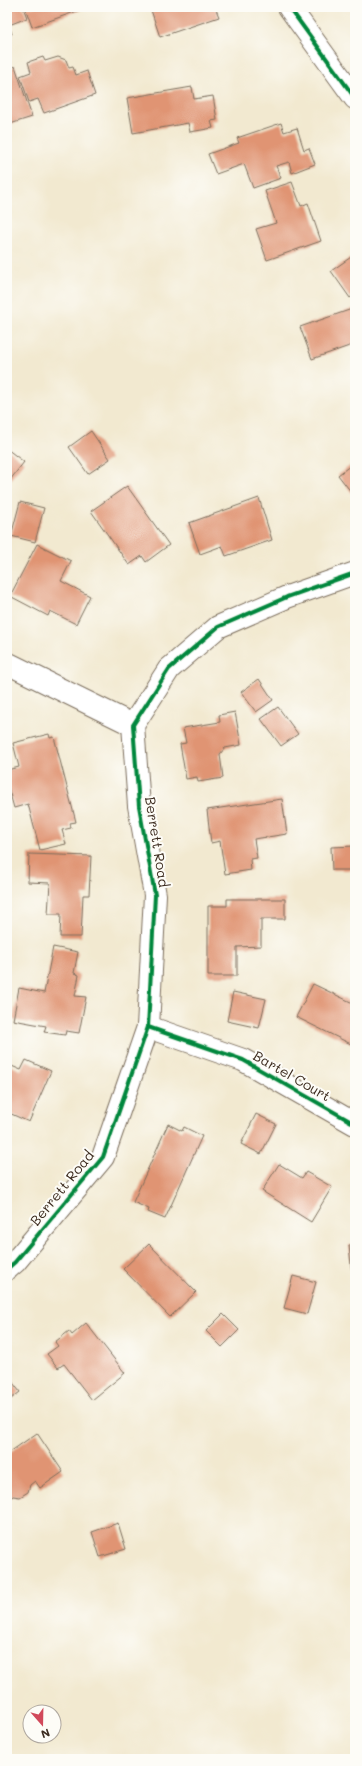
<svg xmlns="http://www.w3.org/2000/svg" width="362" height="1766" font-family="Mali,sans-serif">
	<rect width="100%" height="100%" fill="#fdfcf7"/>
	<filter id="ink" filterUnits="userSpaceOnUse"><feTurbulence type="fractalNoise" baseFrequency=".025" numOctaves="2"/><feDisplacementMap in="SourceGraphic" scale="8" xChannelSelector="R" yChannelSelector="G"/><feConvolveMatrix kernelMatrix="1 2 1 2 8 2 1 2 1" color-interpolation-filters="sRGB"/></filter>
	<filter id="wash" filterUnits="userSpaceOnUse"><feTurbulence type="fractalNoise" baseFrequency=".012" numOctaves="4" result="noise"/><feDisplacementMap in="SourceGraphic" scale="16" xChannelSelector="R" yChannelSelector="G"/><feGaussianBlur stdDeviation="0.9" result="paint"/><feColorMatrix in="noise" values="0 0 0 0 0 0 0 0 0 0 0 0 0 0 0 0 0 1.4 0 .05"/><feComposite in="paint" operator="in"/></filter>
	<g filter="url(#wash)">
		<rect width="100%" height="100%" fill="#f2e9d0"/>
		<g id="blocks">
			<!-- building -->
			<g fill="#e09473">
				<polygon points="7,7 23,7 27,18 9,25 12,34 7,35"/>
				<polygon points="25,7 83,7 83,9 32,27"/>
				<polygon points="150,7 215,7 219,17 160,37"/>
				<polygon points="43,57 45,61 58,57 66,60 69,68 73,67 76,75 87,71 95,95 44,113 38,99 29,102 20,76 31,72 28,62"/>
				<polygon points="15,66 32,117 7,125 7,69"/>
				<polygon points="192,87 194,99 213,96 217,120 211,121 213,128 190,132 188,123 133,133 127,98"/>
				<polygon points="281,123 284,132 297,128 304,150 309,148 315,164 292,173 289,162 276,166 281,178 253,188 244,164 216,174 208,154 239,143 237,138"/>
				<polygon points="292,182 301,206 308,203 321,241 267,260 256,229 276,223 265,191"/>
				<polygon points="354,255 355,294 350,298 331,271"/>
				<polygon points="355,308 355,344 312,359 300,327"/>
				<polygon points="91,431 110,459 88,474 69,447"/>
				<polygon points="7,449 24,462 10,480 7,478"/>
				<polygon points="355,462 355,497 338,475"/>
				<polygon points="127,486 169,545 146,562 142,556 129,565 91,511"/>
				<polygon points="259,498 272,540 226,556 222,546 200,554 189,523"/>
				<polygon points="20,502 44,508 35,542 11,536"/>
				<polygon points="37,544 71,561 61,581 90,596 76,624 50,611 48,616 10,596"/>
				<polygon points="259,679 273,700 256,712 241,692"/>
				<polygon points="278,707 298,734 281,746 261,719"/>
				<polygon points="235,712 241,745 225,748 220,754 223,778 198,782 197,777 186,779 180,744 186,743 183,728 220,722 219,715"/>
				<polygon points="49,734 50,738 54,737 76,822 70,823 71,828 62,830 66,844 40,850 28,804 14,808 7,783 7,770 19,767 13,743"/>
				<polygon points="282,799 287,834 254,839 257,858 250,859 251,870 225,874 220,841 211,843 207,810"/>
				<polygon points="355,846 355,870 332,870 331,847"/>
				<polygon points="29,854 91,856 89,895 83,895 81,937 60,937 61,914 48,914 50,883 28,882"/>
				<polygon points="227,899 285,899 285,919 261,919 261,946 237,947 237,976 208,976 208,906 227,906"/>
				<polygon points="53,947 78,952 74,973 79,975 75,996 86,997 79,1033 66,1031 65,1035 44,1032 46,1026 13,1020 19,988 44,993"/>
				<polygon points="313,984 355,1004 355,1046 296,1017"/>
				<polygon points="233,992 266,999 259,1028 227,1021"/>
				<polygon points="26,1060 51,1071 29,1122 7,1112 7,1064 21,1070"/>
				<polygon points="256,1114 276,1124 261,1154 241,1144"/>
				<polygon points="168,1124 182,1131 184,1127 202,1136 165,1219 148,1212 149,1209 133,1202"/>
				<polygon points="279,1164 302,1178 306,1172 332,1187 311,1222 262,1191"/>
				<polygon points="149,1244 196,1292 170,1317 123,1269"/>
				<polygon points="349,1245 355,1245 355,1296 354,1296"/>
				<polygon points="293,1276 316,1282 307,1314 284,1308"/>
				<polygon points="223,1314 239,1330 222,1347 206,1331"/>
				<polygon points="86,1323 125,1373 92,1400 64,1364 58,1368 47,1354 58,1346 55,1342 69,1331 72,1335"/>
				<polygon points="7,1375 20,1392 7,1402"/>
				<polygon points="37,1433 63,1472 40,1488 35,1481 30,1485 28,1492 20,1497 13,1496 7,1500 7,1454"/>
				<polygon points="118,1523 126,1549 100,1557 92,1532"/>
			</g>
		</g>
	</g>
	<g filter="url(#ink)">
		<use href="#blocks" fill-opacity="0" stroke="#7b6d5c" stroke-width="1"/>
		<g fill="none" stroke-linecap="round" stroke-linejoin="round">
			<!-- minor casing -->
			<g stroke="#7b6d5c" stroke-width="24">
				<g id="minor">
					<polyline points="289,7 355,98"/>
					<polyline points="7,663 133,725"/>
					<polyline points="148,1027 243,1060 355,1124"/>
					<polyline points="7,1269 15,1262 103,1157 148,1027 155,895 139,806 133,725 169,669 218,627 287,597 355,573"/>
				</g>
			</g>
			<!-- minor -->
			<use href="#minor" stroke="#fff" stroke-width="22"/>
			<!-- cycleway casing -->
			<g stroke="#fdfcf7" stroke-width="6">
				<g id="cycleway">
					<polyline points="289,7 355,98"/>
					<polyline points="148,1027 243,1060 355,1124"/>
					<polyline points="7,1269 15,1262 103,1157 148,1027 155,895 139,806 133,725 169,669 218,627 287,597 355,573"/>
				</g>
			</g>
			<!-- cycleway -->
			<use href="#cycleway" stroke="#00873e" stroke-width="4"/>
		</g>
	</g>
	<g text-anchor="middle" stroke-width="4" stroke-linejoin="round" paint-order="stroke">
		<!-- street labels -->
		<g font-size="14" fill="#3b2a1e" stroke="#fdfcf7">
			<text transform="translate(157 842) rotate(81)" y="5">Berrett Road</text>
			<text transform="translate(292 1076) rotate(30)" y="5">Bartel Court</text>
			<text transform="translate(62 1188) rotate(-51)" y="5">Berrett Road</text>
		</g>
	</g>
	<!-- margin -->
	<rect width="362" height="1766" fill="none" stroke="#fdfcf7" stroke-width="24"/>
	<!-- north arrow -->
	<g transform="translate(42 1724) rotate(160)"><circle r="19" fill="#fdfcf7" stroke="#afa8a0"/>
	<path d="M0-3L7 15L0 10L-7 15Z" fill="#d1495b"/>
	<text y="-6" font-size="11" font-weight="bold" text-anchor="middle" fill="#3b2a1e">N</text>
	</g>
</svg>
